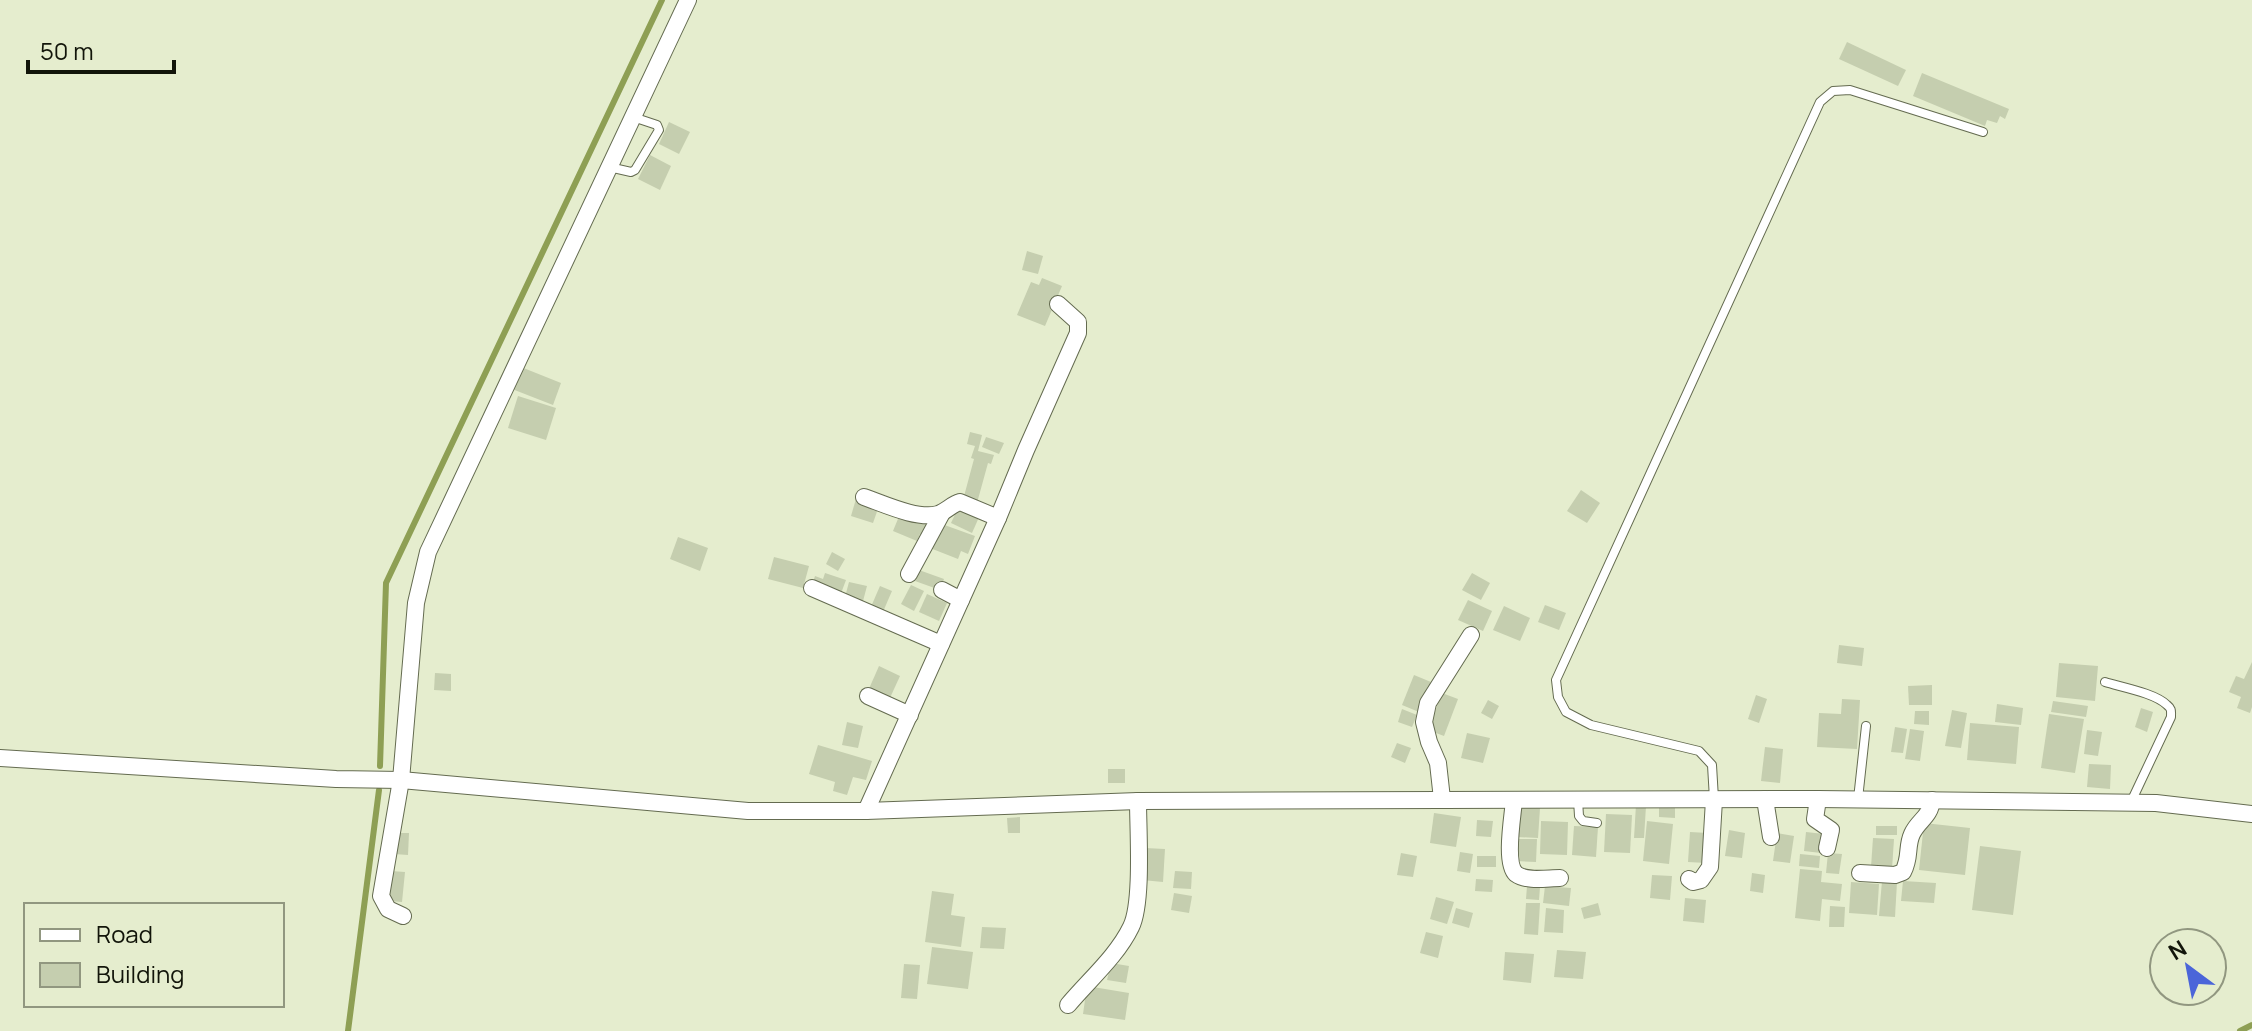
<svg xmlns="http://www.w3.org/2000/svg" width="2252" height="1031" font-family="Manrope,sans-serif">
	<rect width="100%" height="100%" fill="#e5edce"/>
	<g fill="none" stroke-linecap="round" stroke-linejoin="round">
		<!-- stream -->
		<g stroke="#8e9f54" stroke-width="6">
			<polyline points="380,766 386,583 662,0"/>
			<polyline points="348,1031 379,790"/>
			<polyline points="2240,1031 2252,1025"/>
		</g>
	</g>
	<!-- building -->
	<g fill="#c5ceaf">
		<polygon points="1847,42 1906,70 1898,86 1839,59"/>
		<polygon points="1922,73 2009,109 2005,119 2000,116 1997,123 1987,120 1985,126 1913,96"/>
		<polygon points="669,122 690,132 679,154 659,144"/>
		<polygon points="650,155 671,166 660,190 638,179"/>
		<polygon points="1027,251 1043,256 1038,274 1022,270"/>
		<polygon points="1042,278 1062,286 1045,326 1017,315 1031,282 1039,285"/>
		<polygon points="521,367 561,383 553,405 512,389"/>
		<polygon points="518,396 556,408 546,440 508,428"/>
		<polygon points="970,432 982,435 978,451 994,455 991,464 988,463 977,503 963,500 974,459 971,458 975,446 967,444"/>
		<polygon points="986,437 1004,443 999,454 982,447"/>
		<polygon points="1581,490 1600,503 1587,523 1567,511"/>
		<polygon points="856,499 879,506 873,523 851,516"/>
		<polygon points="959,506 980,515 972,533 951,523"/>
		<polygon points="900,514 928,525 923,536 920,534 917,541 893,531"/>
		<polygon points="939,523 975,536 968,554 961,551 958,559 930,548"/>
		<polygon points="678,537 708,548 700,571 670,559"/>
		<polygon points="832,552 845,559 838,571 826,564"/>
		<polygon points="774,557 809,566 803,588 768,579"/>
		<polygon points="919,570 944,579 940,590 915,581"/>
		<polygon points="825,573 846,580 840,596 812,585 815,576 823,579"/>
		<polygon points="1472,573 1490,583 1481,600 1462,590"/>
		<polygon points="849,582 867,586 863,601 845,597"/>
		<polygon points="911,585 924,591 914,611 901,604"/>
		<polygon points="880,586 892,591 882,614 870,609"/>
		<polygon points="927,594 947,603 939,621 919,612"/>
		<polygon points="1468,600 1492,611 1483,631 1458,620"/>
		<polygon points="1545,605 1566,613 1559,630 1538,622"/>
		<polygon points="1504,606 1530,618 1520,641 1493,630"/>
		<polygon points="1839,645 1864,648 1862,666 1837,663"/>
		<polygon points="2252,662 2252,707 2250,713 2237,708 2241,697 2229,692 2236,676 2244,679"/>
		<polygon points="2059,663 2098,666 2095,701 2056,697"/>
		<polygon points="879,666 900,676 889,700 868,691"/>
		<polygon points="435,673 451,674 451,691 434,690"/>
		<polygon points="1414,675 1431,682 1419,712 1402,705"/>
		<polygon points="1932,685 1932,705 1909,705 1908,686"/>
		<polygon points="1442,693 1458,699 1444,736 1428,730"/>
		<polygon points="1756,695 1767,699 1759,723 1748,719"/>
		<polygon points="1842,699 1860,700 1857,749 1817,747 1819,713 1841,714"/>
		<polygon points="1488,700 1499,706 1492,719 1481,713"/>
		<polygon points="2053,701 2088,706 2086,717 2051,712"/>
		<polygon points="1997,704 2023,708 2021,725 1995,722"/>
		<polygon points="2141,708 2153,712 2147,732 2135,727"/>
		<polygon points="1402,709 1417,715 1412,727 1398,722"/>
		<polygon points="1952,710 1967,713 1961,748 1945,746"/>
		<polygon points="1915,711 1929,711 1929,725 1914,724"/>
		<polygon points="2049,714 2084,719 2075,773 2041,768"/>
		<polygon points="847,722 863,726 858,748 842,745"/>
		<polygon points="1970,723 2019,727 2016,764 1967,760"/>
		<polygon points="1895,727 1907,729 1903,753 1891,752"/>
		<polygon points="1910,729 1924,731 1920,761 1905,759"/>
		<polygon points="2087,730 2102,732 2098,756 2084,754"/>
		<polygon points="1467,733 1490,738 1483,763 1461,758"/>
		<polygon points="1397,743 1411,748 1405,763 1391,757"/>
		<polygon points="818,745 872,761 866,780 853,777 847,795 833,791 835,782 809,774"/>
		<polygon points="1765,747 1783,749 1780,783 1761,781"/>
		<polygon points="2089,764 2111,765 2110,789 2087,787"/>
		<rect x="1108" y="769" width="17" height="14"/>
		<polygon points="1659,804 1675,804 1675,818 1659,817"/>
		<polygon points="1636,805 1646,806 1644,838 1634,838"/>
		<polygon points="1519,807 1540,808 1538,838 1517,837"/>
		<polygon points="1434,813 1461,817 1456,847 1430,843"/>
		<polygon points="1606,814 1632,815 1630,853 1604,852"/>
		<polygon points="1020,817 1020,833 1008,833 1007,818"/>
		<polygon points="1477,820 1493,821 1491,837 1476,836"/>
		<polygon points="1541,821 1568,822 1567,855 1540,854"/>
		<polygon points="1647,821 1673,824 1669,864 1643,861"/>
		<polygon points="1924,823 1970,828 1965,875 1919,870"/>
		<polygon points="1574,826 1598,827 1596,857 1572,855"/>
		<rect x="1876" y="826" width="21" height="9"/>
		<polygon points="1729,830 1745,833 1742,858 1725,856"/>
		<polygon points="1690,832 1708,833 1706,863 1688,862"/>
		<polygon points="1806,832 1824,834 1821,853 1804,851"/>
		<polygon points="395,833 409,833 408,855 394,854"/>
		<polygon points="1777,833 1794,836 1790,863 1773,861"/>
		<polygon points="1873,838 1894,839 1892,869 1871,867"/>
		<polygon points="1517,839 1537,839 1536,862 1516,861"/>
		<polygon points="1980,846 2021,851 2013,915 1972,910"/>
		<polygon points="1145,848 1165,849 1163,882 1142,880"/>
		<polygon points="1460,852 1473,854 1470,873 1457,871"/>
		<polygon points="1401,853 1417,856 1413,877 1397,875"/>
		<polygon points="1828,853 1842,854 1839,874 1826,873"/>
		<polygon points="1800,854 1820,856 1819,868 1799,866"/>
		<rect x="1477" y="856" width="19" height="11"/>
		<polygon points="1800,869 1822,871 1821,882 1842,884 1840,901 1822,899 1820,921 1795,918"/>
		<polygon points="391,871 405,872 402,902 388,901"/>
		<polygon points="1175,871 1192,872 1191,889 1173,888"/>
		<polygon points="1752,873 1765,875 1763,893 1750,891"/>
		<polygon points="1652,875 1672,876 1670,900 1650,898"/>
		<polygon points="1476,879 1493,880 1492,892 1475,891"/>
		<polygon points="1882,881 1897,882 1895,917 1879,916"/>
		<polygon points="1903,881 1936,883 1934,903 1901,901"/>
		<polygon points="1851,882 1879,884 1877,915 1849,913"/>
		<polygon points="1527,886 1540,887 1539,900 1526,899"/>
		<polygon points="1545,886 1571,888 1569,906 1543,903"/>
		<polygon points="932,891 954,894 951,915 965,917 961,947 925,942"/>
		<polygon points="1174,893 1192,896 1189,913 1171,910"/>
		<polygon points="1436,897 1454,902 1447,924 1430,919"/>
		<polygon points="1685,898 1706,900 1704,923 1683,921"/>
		<polygon points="1526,903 1540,903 1538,935 1524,934"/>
		<polygon points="1598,903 1601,915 1584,919 1581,908"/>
		<polygon points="1830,906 1845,907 1844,927 1829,927"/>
		<polygon points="1456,908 1473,913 1469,928 1452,923"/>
		<polygon points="1546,908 1564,910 1563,933 1544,932"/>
		<polygon points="982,927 1006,928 1004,949 980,948"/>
		<polygon points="1426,932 1443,936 1438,958 1420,953"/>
		<polygon points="932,947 973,952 968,989 927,984"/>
		<polygon points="1557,950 1586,952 1583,979 1554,977"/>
		<polygon points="1505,952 1534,954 1531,983 1503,980"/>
		<polygon points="1111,963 1129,966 1126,983 1107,980"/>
		<polygon points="904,964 920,965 917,999 901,998"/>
		<polygon points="1087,986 1129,993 1125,1020 1083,1014"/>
	</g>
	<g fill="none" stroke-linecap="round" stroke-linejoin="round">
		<!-- lane casing -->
		<g stroke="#646b50" stroke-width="10">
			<g id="lane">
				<polyline points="609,167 631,172 635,170 659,130 657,125 633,117"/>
				<path d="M 2105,682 C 2121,687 2155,693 2167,705 C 2172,709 2171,711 2171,717 L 2131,802"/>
				<polyline points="1714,799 1712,765 1699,751 1591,725 1566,712 1558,697 1556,680 1820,102 1833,91 1850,90 1983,132"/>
				<polyline points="1858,799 1866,726"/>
				<polyline points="1578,800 1579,816 1583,821 1597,823"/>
			</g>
		</g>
		<!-- street casing -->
		<g stroke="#646b50" stroke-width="18">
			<g id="street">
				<path d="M 864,497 C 884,504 918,520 938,514 C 947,511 952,504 960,502 L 998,518"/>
				<polyline points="909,574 942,513"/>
				<polyline points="812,588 941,644"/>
				<polyline points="942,590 961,600"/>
				<polyline points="868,696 910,715"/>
				<polyline points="0,758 336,779 401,780 748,811 866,811 1138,801 1818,799 2156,803 2252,814"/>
				<polyline points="1442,799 1438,763 1429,742 1424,722 1428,703 1471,635"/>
				<polyline points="1765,799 1771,837"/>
				<polyline points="1818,799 1815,819 1831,830 1827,848"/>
				<path d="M 1514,800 C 1513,815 1504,863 1516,874 C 1527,882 1547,878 1560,878"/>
				<polyline points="866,811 998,518 1026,450 1078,333 1078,322 1058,304"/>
				<path d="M 1860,873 L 1895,875 L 1903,872 C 1911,857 1906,847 1912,834 C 1919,819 1930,818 1932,800"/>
				<polyline points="1689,879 1693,882 1701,880 1710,867 1714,800"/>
				<polyline points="403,916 388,909 381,896 401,780 416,603 428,552 688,0"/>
				<path d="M 1068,1005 C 1089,980 1117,956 1131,927 C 1143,903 1138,830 1138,801"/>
			</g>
		</g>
		<!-- lane -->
		<use href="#lane" stroke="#fff" stroke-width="8"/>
		<!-- street -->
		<use href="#street" stroke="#fff" stroke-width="16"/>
	</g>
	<!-- legend -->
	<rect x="24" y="903" width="260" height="104" fill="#e5edce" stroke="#919780" stroke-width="2"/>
	<rect x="40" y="929" width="40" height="12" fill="#ffffff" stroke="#919780" stroke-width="2"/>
	<text x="96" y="943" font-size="24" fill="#12150a">Road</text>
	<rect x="40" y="963" width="40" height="24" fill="#c5ceaf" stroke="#919780" stroke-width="2"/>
	<text x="96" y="983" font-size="24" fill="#12150a">Building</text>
	<!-- north arrow -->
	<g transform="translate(2188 967) rotate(328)"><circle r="38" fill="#e5edce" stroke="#919780" stroke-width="2"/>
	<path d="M0-6L14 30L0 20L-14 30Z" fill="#4b65d9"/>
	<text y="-12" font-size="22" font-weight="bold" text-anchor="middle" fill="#12150a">N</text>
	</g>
	<!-- scale -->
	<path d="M28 60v12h146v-12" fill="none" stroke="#12150a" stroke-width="4"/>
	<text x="40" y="60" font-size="24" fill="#12150a" stroke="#e5edce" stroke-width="6" paint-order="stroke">50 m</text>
</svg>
